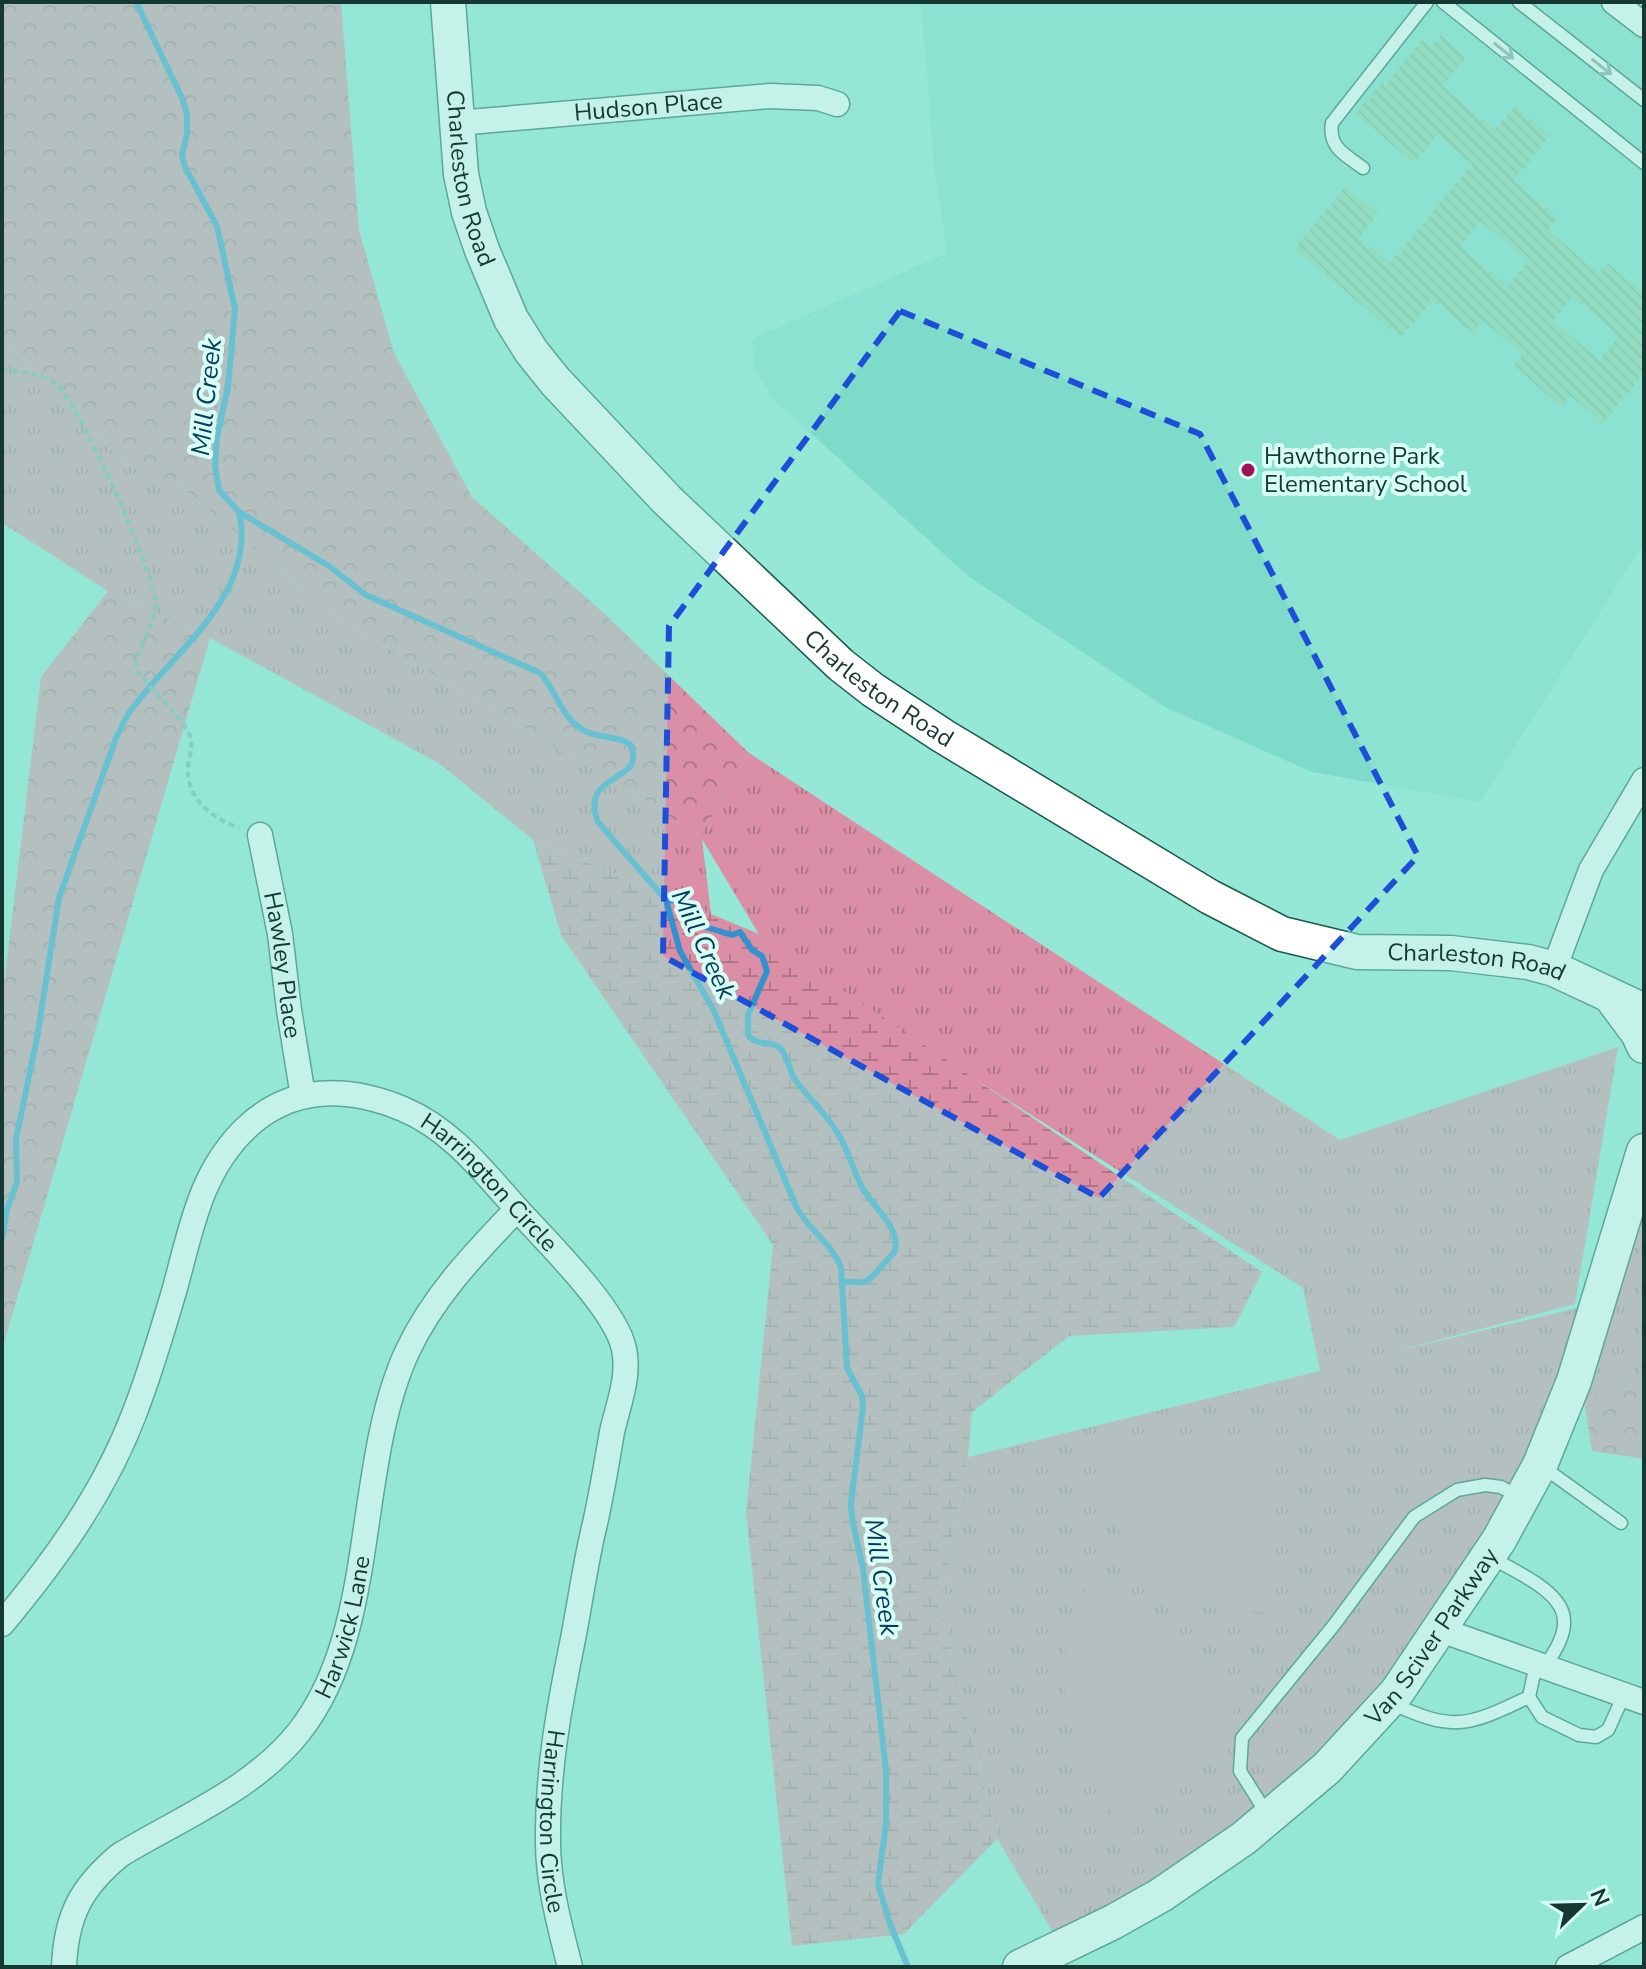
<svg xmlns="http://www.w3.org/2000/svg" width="1646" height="1969" font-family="'Nunito Sans',sans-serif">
	<defs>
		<pattern id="grass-tufts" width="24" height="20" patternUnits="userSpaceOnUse" patternTransform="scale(2)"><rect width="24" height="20" fill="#da8fa6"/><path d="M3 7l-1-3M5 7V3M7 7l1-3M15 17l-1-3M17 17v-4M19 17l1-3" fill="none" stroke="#b07688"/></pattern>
		<pattern id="forest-crowns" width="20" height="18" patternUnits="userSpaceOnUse" patternTransform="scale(2)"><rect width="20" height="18" fill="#da8fa6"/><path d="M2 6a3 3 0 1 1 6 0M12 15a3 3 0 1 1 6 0" fill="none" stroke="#b07688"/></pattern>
		<pattern id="wetland-marsh" width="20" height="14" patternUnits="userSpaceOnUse" patternTransform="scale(2)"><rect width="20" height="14" fill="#da8fa6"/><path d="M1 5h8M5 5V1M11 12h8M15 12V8" fill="none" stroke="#b07688"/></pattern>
		<pattern id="building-back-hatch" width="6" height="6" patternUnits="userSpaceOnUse" patternTransform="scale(2)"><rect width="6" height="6" fill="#8ecfac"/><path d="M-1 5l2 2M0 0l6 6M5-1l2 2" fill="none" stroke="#7ab294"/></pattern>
	</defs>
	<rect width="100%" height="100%" fill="#95e7d6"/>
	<!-- built -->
	<polygon fill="#7fdbc9" points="921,2 1618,2 1644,23 1644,543 1480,802 1312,772 1167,708 968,576 772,398 754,367 752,339 947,253 934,166"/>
	<!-- grass -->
	<g fill="url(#grass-tufts)">
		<polygon points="2,338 128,466 176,482 338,619 633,792 700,836 749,753 1340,1140 1618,1047 1575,1304 1389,1353 1598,1303 1439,1643 1167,1893 1062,1947 997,1839 941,1609 968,1457 1320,1371 1303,1288 766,946 702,839 711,914 533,840 440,764 210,638 108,591 2,523"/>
		<polygon points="1644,1204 1644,1367 1634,1380 1584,1401"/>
	</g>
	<!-- forest -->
	<g fill="url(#forest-crowns)">
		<polygon points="2,2 341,2 359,230 394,353 472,497 606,615 749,753 700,836 633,792 338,619 176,482 128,466 2,338"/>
		<polygon points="108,591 210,638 2,1350 2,1000 41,677"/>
		<polygon points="1644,1367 1644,1459 1592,1451 1584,1401 1634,1380"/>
	</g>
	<!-- wetland -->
	<polygon fill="url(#wetland-marsh)" points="533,840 759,934 1262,1272 1234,1327 1069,1336 972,1412 968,1457 941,1609 997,1839 904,1934 792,1946 746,1513 773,1245 561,935"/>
	<!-- garden -->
	<g fill="#da8fa6">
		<polygon points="1268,1435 1268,1612 1220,1611 1176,1593 1139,1563 1107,1511 1102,1448"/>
		<polygon points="1099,1572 1249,1693 1126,1840 1090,1777 1074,1740 1064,1677 1068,1617"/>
	</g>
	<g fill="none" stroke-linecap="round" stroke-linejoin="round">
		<!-- stream -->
		<g stroke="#3192cd" stroke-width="6">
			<path d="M 136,2 L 182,98 L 187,114 L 187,134 L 182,155 L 185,167 L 217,226 L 235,309 L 228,387 L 217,437 L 215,466 L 219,490 L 239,512 L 329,566 L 366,595 L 540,673 C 558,692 561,720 587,732 C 601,738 617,736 630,744 C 649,785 578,770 598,822 L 666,900 L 680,951 L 714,1011 L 796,1206 C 808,1230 831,1242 841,1267 L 847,1368 L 862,1396 L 863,1407 L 851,1503 L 852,1518 L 863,1569 L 886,1770 L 886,1824 L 878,1884 L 890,1924 L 908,1967"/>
			<path d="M 666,900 L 688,901 L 699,925 L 732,935 L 740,932 L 752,950 L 762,956 L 767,971 L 748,1015 L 748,1035 C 757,1047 771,1040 780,1048 C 788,1055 789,1072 796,1081 C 811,1101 829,1116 841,1139 C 850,1155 854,1173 863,1189 C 874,1208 903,1230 894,1253 C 887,1259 871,1281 864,1282 C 858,1283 850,1281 843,1282"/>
			<path d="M 2,1239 L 7,1209 L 17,1182 L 16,1139 L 37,1038 L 59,898 L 116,738 L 128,714 C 170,654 258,596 239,512"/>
		</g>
	</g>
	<!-- building -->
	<path fill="url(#building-back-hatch)" fill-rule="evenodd" d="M 1441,35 L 1466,57 L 1442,86 L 1495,130 L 1515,106 L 1550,136 L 1513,181 L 1558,218 L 1548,230 L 1599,273 L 1608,263 L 1644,293 L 1644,373 L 1603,423 L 1571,396 L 1562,407 L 1513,366 L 1523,354 L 1483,321 L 1473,333 L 1433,300 L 1401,338 L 1294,249 L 1345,187 L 1378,214 L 1359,238 L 1390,263 L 1472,164 L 1437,135 L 1414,163 L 1355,114 L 1382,82 L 1385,85 L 1422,40 L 1431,46 ZM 1480,221 L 1528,261 L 1508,286 L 1460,247 ZM 1573,297 L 1619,336 L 1599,360 L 1553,321 Z"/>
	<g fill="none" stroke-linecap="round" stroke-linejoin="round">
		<!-- lane casing -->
		<g stroke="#19594f" stroke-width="15">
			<g id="lane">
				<polyline points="1443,2 1644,163"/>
				<polyline points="1519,2 1644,100"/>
				<path d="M 1363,168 C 1346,155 1328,148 1332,123 L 1427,2"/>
				<polyline points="1543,1467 1621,1523"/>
				<path d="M 1490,1557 C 1512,1570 1564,1591 1564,1621 C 1565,1637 1553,1654 1545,1667"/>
				<polyline points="1536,1664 1529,1697 1542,1717 1579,1735 1596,1737 1608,1730 1624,1695"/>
				<path d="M 1389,1702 C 1453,1732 1466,1727 1529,1697"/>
				<polyline points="1267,1814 1240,1771 1242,1738 1334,1625 1414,1517 1457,1490 1485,1485 1501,1487 1521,1498"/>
			</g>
		</g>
		<!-- street casing -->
		<g stroke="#19594f" stroke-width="27">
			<g id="street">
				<polyline points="1614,2 1644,25"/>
				<path id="s1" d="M 457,123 L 770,96 L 818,98 L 837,104"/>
				<path id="s2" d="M 260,835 L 280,934 L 289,1010 L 303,1096"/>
				<polyline points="1554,969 1591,870 1644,780"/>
				<path id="s3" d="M 2,1624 C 57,1558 106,1490 136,1409 C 151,1370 163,1329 175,1288 C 191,1230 200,1172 246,1128 C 291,1085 348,1086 403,1109 C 451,1129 483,1171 517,1209 C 545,1240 616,1309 624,1349 C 630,1377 618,1405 612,1432 C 606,1466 601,1499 593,1532 C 584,1571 579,1610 571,1649 C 558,1713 547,1776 548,1842 C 548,1884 560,1927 570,1967"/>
				<polyline points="1438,1629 1644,1702"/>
				<path id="s4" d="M 64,1967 C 66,1916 81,1887 120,1855 C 181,1818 254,1789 299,1732 C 379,1631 354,1468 407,1352 C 433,1296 475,1253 517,1209"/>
				<polyline points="1568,1967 1644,1927"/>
			</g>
		</g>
		<!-- secondary casing -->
		<g stroke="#19594f" stroke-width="37">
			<g id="secondary">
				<path id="s5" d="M 448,2 L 461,174 L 469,212 L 482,250 L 511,319 L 531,351 L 555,381 L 667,500 L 841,665 L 873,690 L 943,736 L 1210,897 L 1282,934 L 1357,952 L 1451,953 L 1528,962 L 1554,969 L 1644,1011"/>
				<polyline points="1612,998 1638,1033 1644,1046"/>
				<path id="s6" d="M 1020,1967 L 1113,1922 L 1161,1895 L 1244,1838 L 1327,1768 L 1397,1692 L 1499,1540 L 1540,1465 L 1574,1381 L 1644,1151"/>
			</g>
		</g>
		<!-- path -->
		<path stroke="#6dafa2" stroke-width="4" stroke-dasharray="6 4" stroke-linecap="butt" d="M 2,370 C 19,372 41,373 55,383 C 77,399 158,579 156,605 C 154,627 136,649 136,668 C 150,691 173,707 187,730 C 195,743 190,753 188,766 C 185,798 212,818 239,828"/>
		<!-- lane -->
		<use href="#lane" stroke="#fff" stroke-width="12"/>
		<!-- street -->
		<use href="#street" stroke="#fff" stroke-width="24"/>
		<!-- secondary -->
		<use href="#secondary" stroke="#fff" stroke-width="34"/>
	</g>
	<!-- one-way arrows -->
	<defs><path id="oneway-shaft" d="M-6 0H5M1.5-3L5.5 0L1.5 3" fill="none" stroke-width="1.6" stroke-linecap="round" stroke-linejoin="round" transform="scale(2)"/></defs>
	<g stroke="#8a9c98">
		<use href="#oneway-shaft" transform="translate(1504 51) rotate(39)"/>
		<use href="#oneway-shaft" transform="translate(1602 67) rotate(38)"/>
	</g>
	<!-- marked area -->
	<path d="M0 0H1646V1969H0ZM 900,311 L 1200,434 L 1418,856 L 1099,1198 L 663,956 L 669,626 Z" fill="#95e7d6" fill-opacity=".55" fill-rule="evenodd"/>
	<path fill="none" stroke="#1d4ed8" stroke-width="6" stroke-dasharray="16 10" stroke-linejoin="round" d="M 900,311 L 1200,434 L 1418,856 L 1099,1198 L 663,956 L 669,626 Z"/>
	<!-- markers -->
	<circle fill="#a21156" stroke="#d8fff6" stroke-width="3" cx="1248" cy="470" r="8"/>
	<g text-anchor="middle" stroke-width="8" stroke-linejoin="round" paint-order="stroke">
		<!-- street labels -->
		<g font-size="24" fill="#163832" stroke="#d8fff6">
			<text dy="8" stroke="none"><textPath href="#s1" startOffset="192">Hudson Place</textPath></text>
			<text dy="8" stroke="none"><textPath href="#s5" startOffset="178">Charleston Road</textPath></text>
			<text dy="8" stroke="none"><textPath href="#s5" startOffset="850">Charleston Road</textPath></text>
			<text dy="8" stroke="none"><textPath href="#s2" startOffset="132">Hawley Place</textPath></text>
			<text dy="8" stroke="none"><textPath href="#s5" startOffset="1520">Charleston Road</textPath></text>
			<text dy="8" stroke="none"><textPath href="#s3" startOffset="842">Harrington Circle</textPath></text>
			<text dy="8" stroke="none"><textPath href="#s4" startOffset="464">Harwick Lane</textPath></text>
			<text dy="8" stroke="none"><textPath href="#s6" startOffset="536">Van Sciver Parkway</textPath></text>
			<text dy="8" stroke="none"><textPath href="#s3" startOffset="1538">Harrington Circle</textPath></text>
		</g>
		<!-- poi labels -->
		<g font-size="24" fill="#163832" stroke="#d8fff6" text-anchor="start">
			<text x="1264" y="464">Hawthorne Park<tspan x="1264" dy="28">Elementary School</tspan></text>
		</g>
		<!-- water labels -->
		<g font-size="26" font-style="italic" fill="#053c5a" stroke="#d8fff6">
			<text transform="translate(206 397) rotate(-84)" y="9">Mill Creek</text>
			<text transform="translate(704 944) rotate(65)" y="9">Mill Creek</text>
			<text transform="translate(882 1577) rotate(82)" y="9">Mill Creek</text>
		</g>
	</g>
	<!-- border -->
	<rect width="1646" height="1969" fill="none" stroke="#163832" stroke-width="8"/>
	<!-- north arrow -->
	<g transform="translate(1582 1905) rotate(67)" stroke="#d8fff6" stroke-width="6" paint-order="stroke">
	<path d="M0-6L14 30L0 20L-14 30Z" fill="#163832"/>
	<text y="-12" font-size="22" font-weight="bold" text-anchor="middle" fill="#163832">N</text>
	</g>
</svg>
